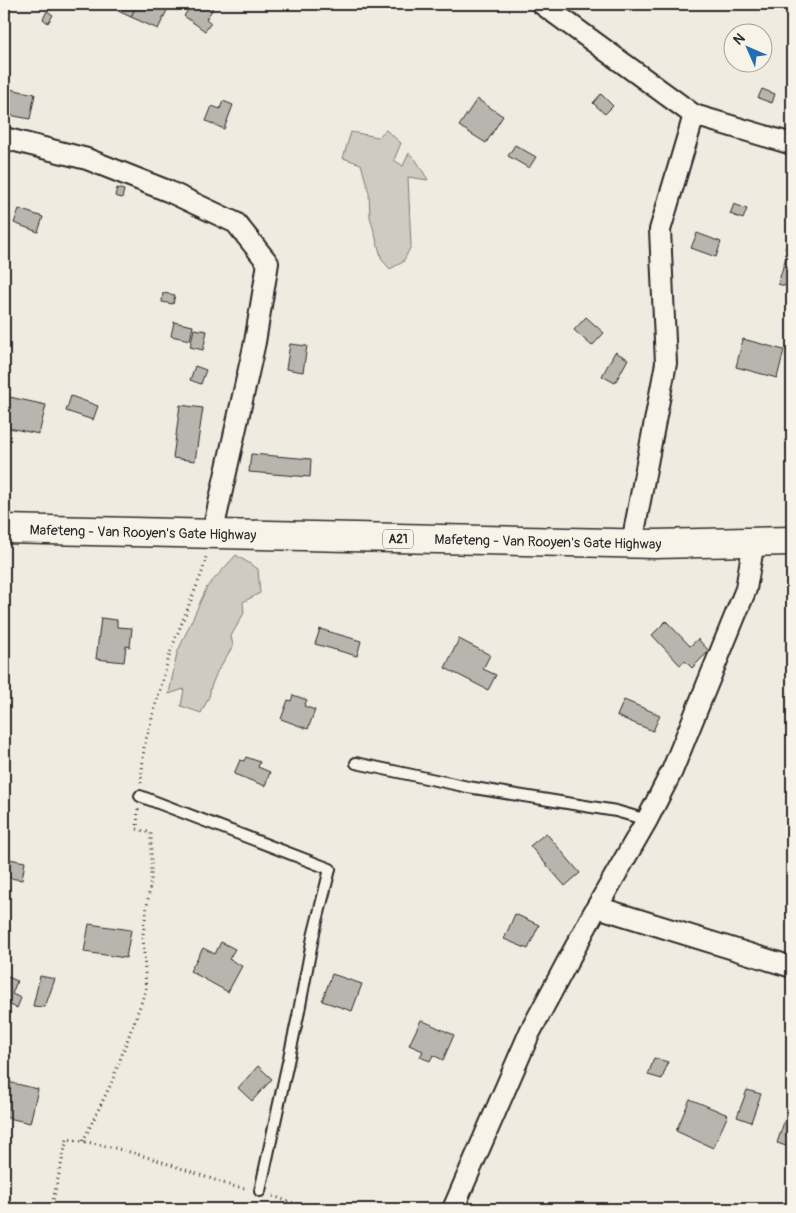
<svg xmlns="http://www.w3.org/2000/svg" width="796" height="1213" font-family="Pangolin,sans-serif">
	<rect width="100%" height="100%" fill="#efebe0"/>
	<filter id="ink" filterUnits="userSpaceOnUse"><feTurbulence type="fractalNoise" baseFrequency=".02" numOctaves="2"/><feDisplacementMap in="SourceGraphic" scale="10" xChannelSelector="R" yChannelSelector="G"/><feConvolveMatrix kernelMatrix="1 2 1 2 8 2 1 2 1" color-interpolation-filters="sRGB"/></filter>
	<g filter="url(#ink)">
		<!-- green -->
		<g fill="#cfcbc2" stroke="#7d7b76">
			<polygon points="386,130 401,143 394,160 403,166 409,153 416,160 428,180 408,177 411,246 403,262 390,269 382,260 370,217 369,193 361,164 343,158 351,132 378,137"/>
			<polygon points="236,555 258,569 260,593 243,602 244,613 231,636 233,646 217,672 211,687 209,697 201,713 181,706 184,689 169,694 177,653 207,587"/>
		</g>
		<!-- building -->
		<g fill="#b8b5ae" stroke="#2b2b2b">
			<polygon points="121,4 137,4 131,17 118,11"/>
			<polygon points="137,4 170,4 158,29 131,17"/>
			<polygon points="192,4 205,4 213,9 206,19 211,23 205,31 184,16"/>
			<polygon points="47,11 53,15 48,23 43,19"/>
			<polygon points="4,88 35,94 30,119 4,114"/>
			<polygon points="762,89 775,94 772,103 758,98"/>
			<polygon points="601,94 613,106 605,114 593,103"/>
			<polygon points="477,99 503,116 486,143 459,126"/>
			<polygon points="223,101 233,105 224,129 206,121 212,106 220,109"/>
			<polygon points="515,145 536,157 529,168 508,156"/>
			<polygon points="117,188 124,190 122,198 115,196"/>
			<polygon points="734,204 747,209 743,219 730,214"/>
			<polygon points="19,209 43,217 38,232 14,223"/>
			<polygon points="792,226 792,288 778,284 788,250 785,249"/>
			<polygon points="697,233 721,242 716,257 691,248"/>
			<polygon points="163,293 175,295 173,304 162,302"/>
			<polygon points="586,317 604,333 592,346 574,330"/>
			<polygon points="174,322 193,326 190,340 171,336"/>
			<polygon points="194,329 207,331 203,350 190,347"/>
			<polygon points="743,339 784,350 777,378 736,367"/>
			<polygon points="290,344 307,346 303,372 286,369"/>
			<polygon points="615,352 628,359 615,383 602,376"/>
			<polygon points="195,366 206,370 201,384 190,380"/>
			<polygon points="5,396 46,405 39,434 4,427 7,412 4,411"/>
			<polygon points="71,396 98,406 93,420 66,411"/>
			<polygon points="180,405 203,408 195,461 173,458"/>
			<polygon points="251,454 311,459 310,477 249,472"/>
			<polygon points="101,618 117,620 117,627 132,628 130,647 126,646 124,662 96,659"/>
			<polygon points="666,621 690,646 698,639 709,651 692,668 685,661 680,665 652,635"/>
			<polygon points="320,629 361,641 357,656 315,644"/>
			<polygon points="459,639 490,655 483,669 496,675 488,690 445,668"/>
			<polygon points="293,695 307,700 304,706 315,710 308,729 281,719 288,700 291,701"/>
			<polygon points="624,700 660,715 653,731 617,716"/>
			<polygon points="4,704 8,704 4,728"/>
			<polygon points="246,757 260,762 258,767 270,772 265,786 234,774 240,760 244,761"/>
			<polygon points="546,833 580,873 565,886 530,846"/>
			<polygon points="4,858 25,862 22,880 4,877"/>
			<polygon points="515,914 539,925 528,949 504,939"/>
			<polygon points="89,924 131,930 126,958 84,952"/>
			<polygon points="221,942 235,949 229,959 242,966 228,992 190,971 203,948 215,954"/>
			<polygon points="332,974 362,984 352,1011 322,1001"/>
			<polygon points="4,975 17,981 12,994 21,998 17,1008 6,1003 4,1008"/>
			<polygon points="40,976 55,979 45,1007 33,1006"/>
			<polygon points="421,1020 454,1035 443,1060 433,1055 430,1061 420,1057 423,1051 409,1045"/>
			<polygon points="654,1058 668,1062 662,1079 648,1075"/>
			<polygon points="258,1066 272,1079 252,1101 238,1088"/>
			<polygon points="8,1082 38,1089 30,1123 4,1117 4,1103"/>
			<polygon points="747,1090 761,1094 751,1122 737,1117"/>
			<polygon points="690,1099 728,1115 713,1148 676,1131"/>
			<polygon points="788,1110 792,1112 792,1148 777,1143"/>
		</g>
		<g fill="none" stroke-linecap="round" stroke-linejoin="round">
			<!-- lane casing -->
			<g stroke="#2b2b2b" stroke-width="14">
				<g id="lane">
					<polyline points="356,763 468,787 616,811 647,820"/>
					<polyline points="140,796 330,869 313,937 298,1016 260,1191"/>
				</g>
			</g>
			<!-- street casing -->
			<g stroke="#2b2b2b" stroke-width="24">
				<g id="street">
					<polyline points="542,4 694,115 792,144"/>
					<polyline points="4,138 87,159 168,191 236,223 268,263 255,342 212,535"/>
					<polyline points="632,543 666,363 660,230 694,115"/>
					<polyline points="597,907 792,967"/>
					<polyline points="453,1209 530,1032 593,914 647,820 672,771 746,589 754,541"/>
				</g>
			</g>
			<!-- primary casing -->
			<g stroke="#2b2b2b" stroke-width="31">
				<g id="primary">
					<path id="s1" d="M 4,529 L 655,544 L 792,541"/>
				</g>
			</g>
			<!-- path -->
			<g stroke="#2b2b2b" stroke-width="3" stroke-dasharray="1 4" stroke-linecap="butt">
				<polyline points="141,783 144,747 171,650 203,570 206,557"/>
				<polyline points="83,1141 111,1084 146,990 143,934 151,879 151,833 137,829 138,809"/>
				<polyline points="273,1196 310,1209"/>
				<path d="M 51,1209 L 67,1139 C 124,1146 179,1168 232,1186 L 245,1188"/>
			</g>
			<!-- lane -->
			<use href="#lane" stroke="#f7f3e8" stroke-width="10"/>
			<!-- street -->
			<use href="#street" stroke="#f7f3e8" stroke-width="20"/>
			<!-- primary -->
			<use href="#primary" stroke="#f7f3e8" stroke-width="28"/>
		</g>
	</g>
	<g text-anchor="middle" stroke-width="4" stroke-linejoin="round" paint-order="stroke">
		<!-- shield labels -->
		<rect fill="#f7f3e8" stroke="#686764" stroke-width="1" x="383" y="529.5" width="30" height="19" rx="4"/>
		<g font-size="12" font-weight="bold" fill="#2b2b2b">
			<text x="398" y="543">A21</text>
		</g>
		<!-- street labels -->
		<g font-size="14" fill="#2b2b2b" stroke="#f7f3e8">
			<text dy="5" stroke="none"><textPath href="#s1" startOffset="139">Mafeteng - Van Rooyen's Gate Highway</textPath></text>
			<text dy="5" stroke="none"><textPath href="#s1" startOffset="544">Mafeteng - Van Rooyen's Gate Highway</textPath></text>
		</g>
	</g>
	<!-- margin -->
	<rect width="796" height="1213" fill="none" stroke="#f7f3e8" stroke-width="20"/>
	<rect x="10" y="10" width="776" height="1193" fill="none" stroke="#2b2b2b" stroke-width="2" filter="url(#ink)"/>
	<!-- north arrow -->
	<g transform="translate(748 48) rotate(315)"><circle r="24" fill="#f7f3e8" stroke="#a5a39c"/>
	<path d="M0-4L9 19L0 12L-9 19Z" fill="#1f6fb2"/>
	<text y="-8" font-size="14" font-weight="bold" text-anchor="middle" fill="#2b2b2b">N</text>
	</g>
</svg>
